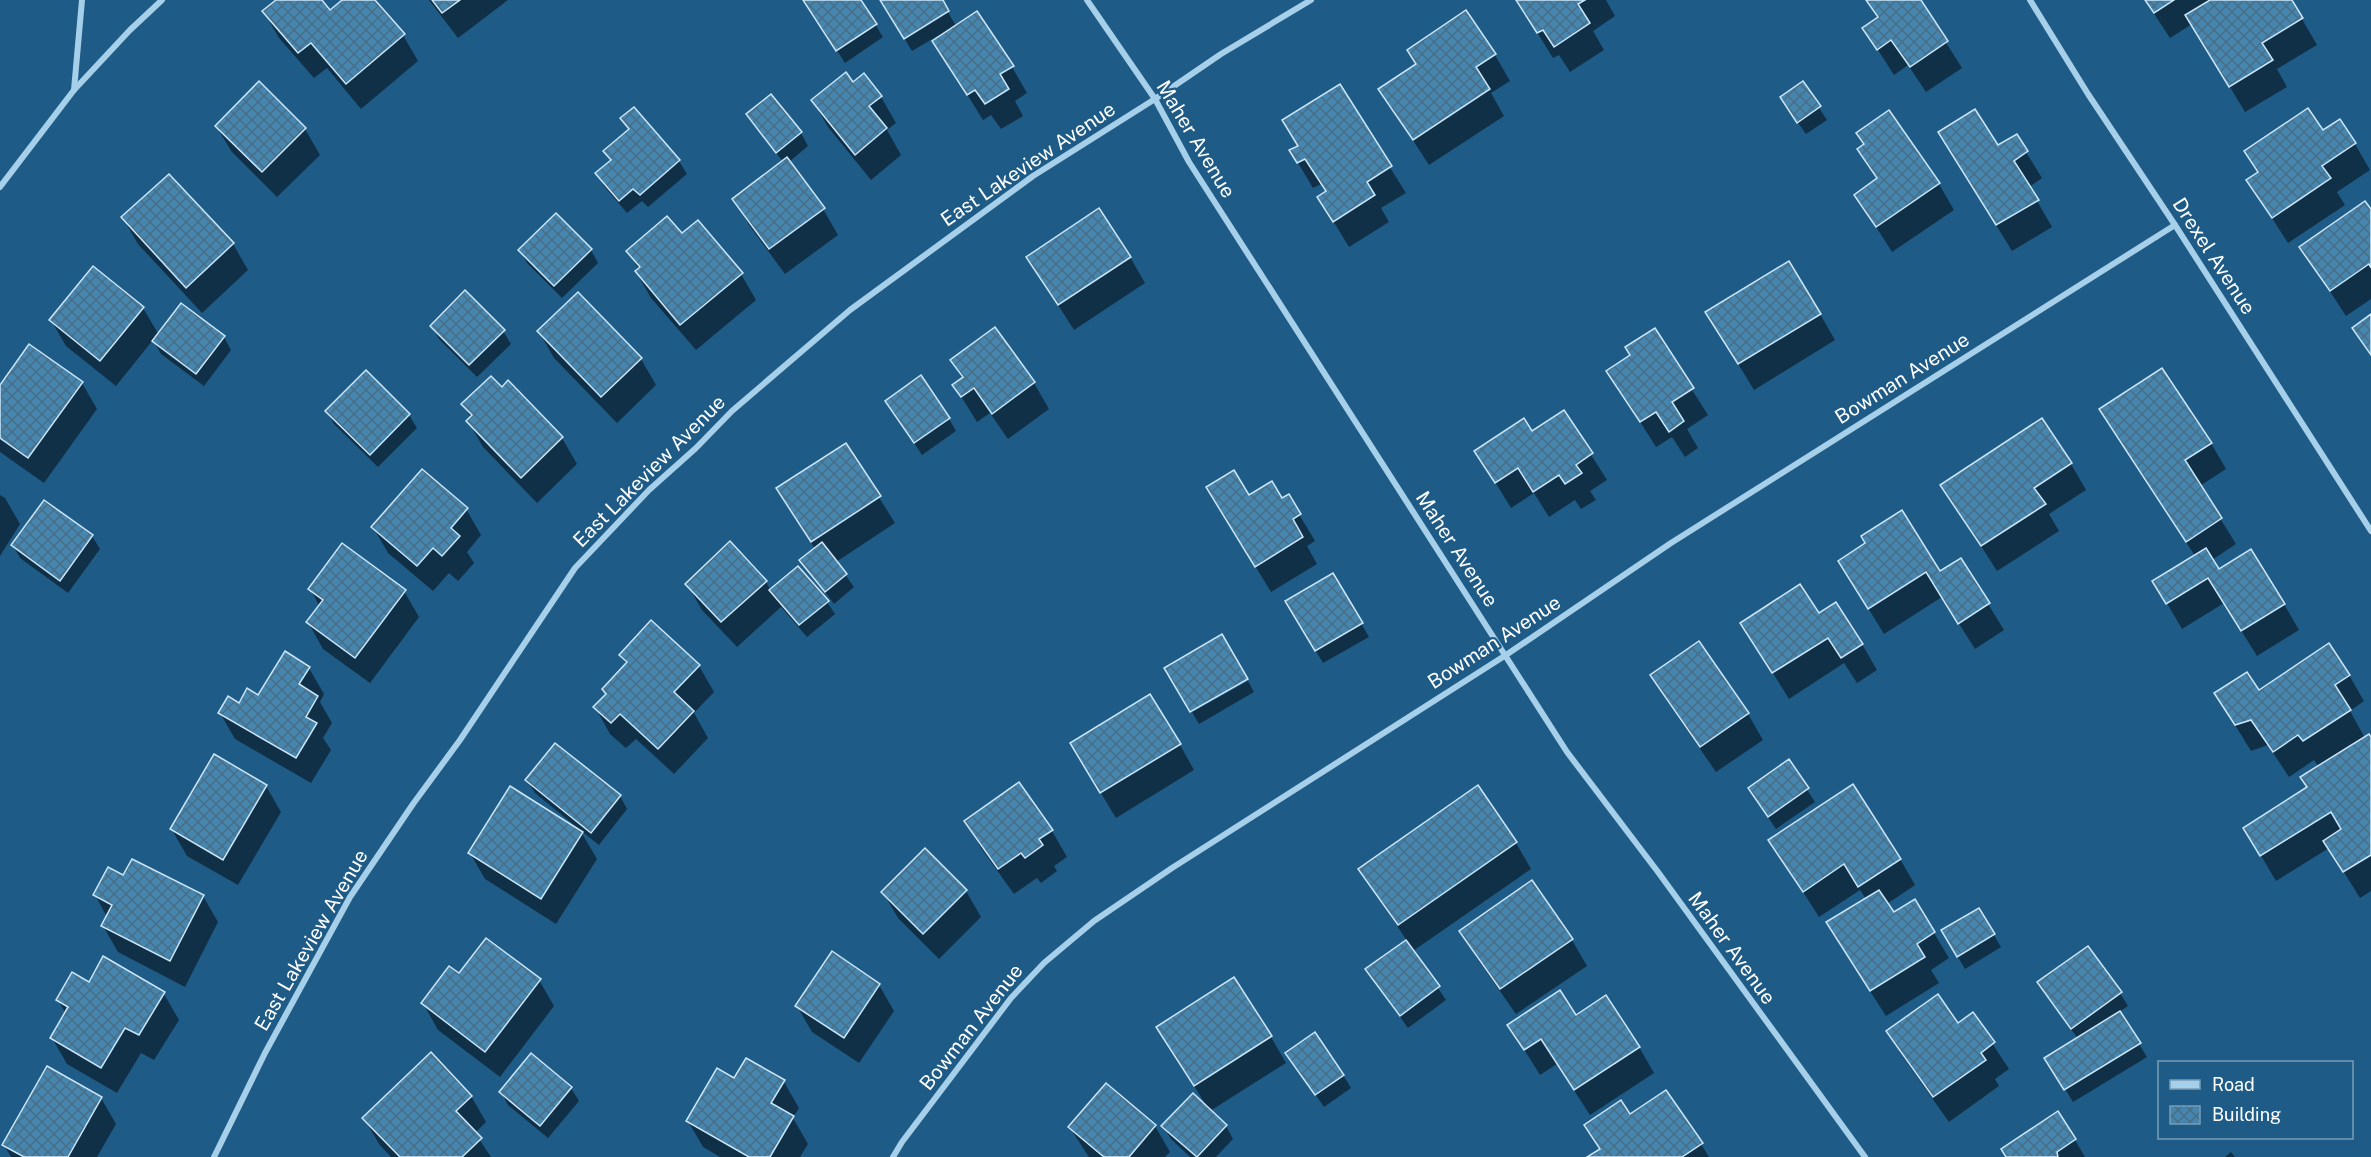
<svg xmlns="http://www.w3.org/2000/svg" width="2371" height="1157" font-family="'Public Sans',sans-serif">
	<defs>
		<pattern id="building-cross-hatch" width="8" height="8" patternUnits="userSpaceOnUse" patternTransform="scale(1.5)"><rect width="8" height="8" fill="#4685ae"/><path d="M0 0l8 8M0 8l8-8" fill="none" stroke="#486e87"/></pattern>
	</defs>
	<rect width="100%" height="100%" fill="#1e5b86"/>
	<!-- shadow -->
	<g fill="#0007">
		<polygon points="278,0 320,0 330,12 344,0 373,0 403,35 418,61 361,109 327,68 314,78 279,38 264,12"/>
		<polygon points="429,0 508,0 458,38"/>
		<polygon points="805,0 860,0 883,37 845,63"/>
		<polygon points="881,0 941,0 956,26 1012,67 1027,93 1015,101 1023,116 1001,129 991,115 983,120 934,41 940,37 939,35 912,51"/>
		<polygon points="1517,0 1606,0 1615,16 1593,31 1604,50 1570,72 1559,55 1553,58"/>
		<polygon points="1867,0 1919,0 1962,68 1926,92 1908,65 1894,75 1864,28 1878,19"/>
		<polygon points="2145,0 2291,0 2317,45 2277,69 2287,87 2245,112 2192,24 2170,38"/>
		<polygon points="1495,55 1510,81 1491,93 1504,116 1429,165 1380,89"/>
		<polygon points="864,75 881,97 896,123 887,130 901,155 871,180 828,127 813,101 853,84"/>
		<polygon points="1803,83 1827,120 1806,134 1789,110"/>
		<polygon points="1339,86 1406,193 1381,208 1389,222 1349,247 1319,198 1327,192 1321,184 1313,188 1291,151 1299,147"/>
		<polygon points="771,96 801,133 808,146 789,162 823,209 838,235 785,274 749,225 734,199 783,162 748,114"/>
		<polygon points="634,109 679,161 687,174 648,207 642,201 627,213 604,186 597,173 611,162 605,151 629,131 621,119"/>
		<polygon points="1889,112 1939,184 1954,210 1892,252 1856,195 1877,180 1859,149 1864,145 1858,133"/>
		<polygon points="216,126 305,129 320,155 277,197 232,152"/>
		<polygon points="2322,133 2355,144 2370,170 2337,192 2345,205 2288,243 2248,181"/>
		<polygon points="2016,136 2042,178 2029,187 2052,227 2012,251 1955,158 1998,147"/>
		<polygon points="169,176 233,244 248,270 202,313 138,244 123,218"/>
		<polygon points="2371,211 2371,299 2346,316 2301,247"/>
		<polygon points="556,215 591,250 598,263 562,298 527,263 520,250"/>
		<polygon points="681,235 741,274 756,300 696,350 651,298 636,272 639,270 628,251"/>
		<polygon points="1130,257 1145,283 1074,330 1028,258"/>
		<polygon points="578,294 641,359 656,385 617,423 554,358 539,332"/>
		<polygon points="143,308 159,335 224,337 231,350 204,386 161,354 153,340 116,386 66,346 51,320"/>
		<polygon points="1707,313 1820,314 1835,340 1754,390"/>
		<polygon points="432,326 503,331 511,344 477,377 439,339"/>
		<polygon points="994,329 1034,383 1049,409 1008,439 990,413 977,422 954,385 962,378 952,360"/>
		<polygon points="1654,330 1708,415 1687,429 1698,448 1685,457 1672,437 1656,447 1608,371 1632,355"/>
		<polygon points="29,346 82,383 97,409 44,483 0,452 0,387"/>
		<polygon points="366,372 409,415 417,428 378,467 334,424 327,411"/>
		<polygon points="508,382 562,438 577,464 537,503 483,447 468,421 471,418 463,404 502,389"/>
		<polygon points="887,401 949,419 956,431 922,455"/>
		<polygon points="2101,410 2211,443 2226,469 2200,486 2236,544 2212,560 2218,571 2284,604 2299,630 2257,656 2224,603 2182,629 2154,581 2195,556"/>
		<polygon points="1564,412 1607,480 1590,491 1596,500 1581,509 1575,500 1549,517 1534,493 1511,508 1476,451 1532,433"/>
		<polygon points="846,445 895,523 836,562 854,587 834,604 801,560 815,549 778,489"/>
		<polygon points="2071,464 2086,490 2049,514 2059,531 1997,571 1942,485"/>
		<polygon points="0,495 5,498 20,524 0,556"/>
		<polygon points="1288,496 1315,541 1307,546 1317,564 1271,592 1223,513 1248,497 1281,500"/>
		<polygon points="466,509 481,535 467,552 474,563 458,581 449,573 433,591 388,553 373,527"/>
		<polygon points="92,536 100,549 68,593 20,558 13,545"/>
		<polygon points="1961,560 2004,630 1975,649 1942,597 1884,634 1840,562 1940,573"/>
		<polygon points="1333,575 1369,637 1323,663 1287,602"/>
		<polygon points="766,582 771,591 827,602 835,614 807,637 781,607 737,647 702,610 687,584"/>
		<polygon points="310,589 404,591 419,617 370,683 323,649 308,622 320,607"/>
		<polygon points="1818,615 1862,644 1877,670 1857,683 1844,663 1789,699 1742,623"/>
		<polygon points="621,655 699,666 714,692 694,713 708,738 674,774 636,739 626,748 610,734 595,707 607,695 627,665"/>
		<polygon points="309,668 324,694 320,702 332,723 323,738 331,750 311,783 235,739 220,713 259,698"/>
		<polygon points="1652,675 1748,714 1763,740 1716,772 1667,701"/>
		<polygon points="2349,675 2364,701 2350,711 2365,738 2371,739 2371,891 2360,898 2329,848 2276,881 2260,854 2308,788 2319,767 2314,760 2289,777 2268,745 2251,751 2216,694 2258,692"/>
		<polygon points="1248,681 1254,692 1199,724 1192,712"/>
		<polygon points="1180,745 1194,770 1116,818 1087,770"/>
		<polygon points="1789,762 1815,802 1776,829 1757,801"/>
		<polygon points="527,780 620,796 627,809 599,845 580,830 597,859 556,924 485,879 470,853 578,831 579,829 535,793"/>
		<polygon points="1019,784 1052,831 1067,857 1054,866 1057,871 1041,883 1037,878 1014,894 981,848 966,822"/>
		<polygon points="266,786 281,812 238,885 187,856 172,830"/>
		<polygon points="1478,788 1516,843 1531,869 1413,951 1446,1000 1408,1028 1367,970 1407,941 1360,869"/>
		<polygon points="1770,840 1900,859 1915,885 1887,904 1893,914 1934,933 1949,958 1931,970 1939,983 1886,1016 1843,949 1866,899 1860,890 1819,917"/>
		<polygon points="124,877 203,896 218,922 185,987 118,952 103,926 107,917 95,895"/>
		<polygon points="966,891 981,917 939,959 898,918 883,892"/>
		<polygon points="1979,910 2001,947 1965,969 1943,931"/>
		<polygon points="1461,931 1572,940 1587,966 1516,1014 1476,957"/>
		<polygon points="459,975 539,980 554,1006 500,1077 438,1030 423,1003"/>
		<polygon points="2039,983 2120,993 2128,1006 2119,1012 2147,1057 2073,1102 2046,1058 2078,1039"/>
		<polygon points="89,984 164,994 179,1020 154,1060 141,1053 117,1093 67,1064 52,1038 66,1014 58,1000"/>
		<polygon points="879,985 894,1011 859,1063 812,1032 797,1006"/>
		<polygon points="1973,1014 2009,1069 1995,1079 1999,1086 1949,1122 1903,1057 1888,1031 1958,1025"/>
		<polygon points="1575,1017 1639,1047 1654,1073 1590,1115 1557,1064 1540,1075 1509,1025"/>
		<polygon points="1158,1027 1271,1037 1286,1063 1210,1111 1226,1126 1233,1139 1216,1157 1190,1157 1171,1139 1163,1126 1207,1107"/>
		<polygon points="1287,1053 1343,1075 1351,1088 1324,1107"/>
		<polygon points="532,1055 571,1088 579,1101 548,1138 508,1105 501,1092"/>
		<polygon points="735,1080 784,1082 799,1108 793,1118 808,1144 800,1157 720,1157 703,1147 688,1121"/>
		<polygon points="471,1096 486,1122 475,1133 491,1157 391,1157 379,1144 364,1118"/>
		<polygon points="101,1098 116,1124 97,1157 11,1157 4,1145"/>
		<polygon points="1630,1116 1701,1144 1709,1157 1590,1157 1600,1150 1586,1126"/>
		<polygon points="1155,1126 1170,1152 1165,1157 1089,1157 1070,1128"/>
		<polygon points="2075,1140 2085,1157 2007,1157"/>
		<polygon points="2231,1152 2235,1157 2225,1157"/>
	</g>
	<!-- building -->
	<g fill="url(#building-cross-hatch)" stroke="#cbe6f8" stroke-width="1.5">
		<polygon points="276,0 322,0 330,10 342,0 375,0 405,34 346,84 311,43 298,53 262,11"/>
		<polygon points="432,0 460,0 442,13"/>
		<polygon points="803,0 861,0 877,24 836,51"/>
		<polygon points="880,0 943,0 949,11 904,39"/>
		<polygon points="1516,0 1585,0 1578,4 1590,23 1554,47 1543,30 1537,33"/>
		<polygon points="1866,0 1921,0 1948,41 1910,67 1891,40 1877,50 1862,28 1878,17"/>
		<polygon points="2145,0 2174,0 2154,13"/>
		<polygon points="2210,0 2292,0 2303,18 2262,43 2273,60 2229,87 2185,15"/>
		<polygon points="1466,10 1496,54 1476,67 1490,89 1413,140 1378,89 1416,64 1407,50"/>
		<polygon points="977,11 1014,66 1000,74 1009,89 985,104 975,90 967,95 932,41"/>
		<polygon points="846,72 853,82 864,73 882,96 869,106 887,128 855,155 811,100"/>
		<polygon points="259,81 306,128 262,172 215,126"/>
		<polygon points="1803,81 1821,106 1797,123 1780,97"/>
		<polygon points="1340,84 1392,166 1367,182 1375,195 1333,222 1317,197 1326,191 1305,159 1297,163 1289,150 1298,146 1282,120"/>
		<polygon points="771,94 802,132 776,153 746,114"/>
		<polygon points="634,107 680,160 640,195 633,189 619,201 595,173 611,160 603,151 629,129 620,118"/>
		<polygon points="2308,108 2323,130 2340,119 2356,143 2322,166 2331,178 2272,218 2246,180 2258,172 2244,151"/>
		<polygon points="1975,109 1998,145 2017,134 2028,151 2014,161 2039,200 1996,225 1938,132"/>
		<polygon points="1889,110 1940,183 1876,227 1854,195 1877,178 1857,149 1864,144 1856,133"/>
		<polygon points="787,157 825,208 769,249 732,199"/>
		<polygon points="169,174 234,243 186,288 121,217"/>
		<polygon points="2365,201 2371,209 2371,268 2369,264 2330,291 2299,247"/>
		<polygon points="1099,208 1131,257 1058,305 1026,257"/>
		<polygon points="556,213 592,249 554,286 518,250"/>
		<polygon points="667,216 682,233 698,220 743,273 680,325 635,271 640,267 626,251"/>
		<polygon points="1789,261 1821,314 1738,364 1705,312"/>
		<polygon points="93,266 144,307 100,361 49,320"/>
		<polygon points="465,290 505,330 469,365 430,326"/>
		<polygon points="578,292 642,358 601,397 537,331"/>
		<polygon points="181,303 225,336 196,374 152,341"/>
		<polygon points="2371,314 2371,355 2352,328"/>
		<polygon points="995,327 1035,382 992,414 974,388 961,397 952,385 963,377 950,360"/>
		<polygon points="1655,328 1694,388 1672,402 1684,421 1669,432 1656,412 1640,422 1606,371 1630,355 1625,347"/>
		<polygon points="29,344 83,382 28,458 0,438 0,385"/>
		<polygon points="2162,368 2212,443 2185,460 2222,518 2186,542 2099,409"/>
		<polygon points="366,370 410,414 370,455 325,411"/>
		<polygon points="921,375 950,418 914,443 885,401"/>
		<polygon points="491,376 502,387 508,380 563,437 521,478 466,421 472,415 461,404"/>
		<polygon points="1564,410 1593,453 1576,465 1582,473 1565,484 1559,475 1533,492 1518,468 1495,483 1474,451 1524,418 1532,431"/>
		<polygon points="2042,418 2072,463 2034,488 2046,504 1981,546 1940,485"/>
		<polygon points="846,443 881,496 811,542 776,488"/>
		<polygon points="422,469 468,508 451,528 460,536 442,556 433,548 417,566 371,527"/>
		<polygon points="1234,470 1249,495 1272,481 1282,498 1289,494 1301,514 1293,519 1303,537 1255,567 1206,487"/>
		<polygon points="44,500 93,535 60,581 11,545"/>
		<polygon points="1902,510 1940,571 1961,558 1990,603 1958,624 1926,572 1868,609 1838,561 1865,543 1861,536"/>
		<polygon points="730,541 767,581 721,622 685,584"/>
		<polygon points="822,542 847,574 825,592 799,560"/>
		<polygon points="342,543 406,590 355,658 306,622 323,600 308,589"/>
		<polygon points="2206,548 2219,569 2251,549 2285,604 2241,631 2208,578 2166,604 2152,581"/>
		<polygon points="798,566 829,601 799,625 769,590"/>
		<polygon points="1333,573 1363,623 1315,651 1285,601"/>
		<polygon points="1800,584 1819,613 1836,602 1863,644 1841,658 1828,638 1772,673 1740,623"/>
		<polygon points="651,620 700,665 674,692 694,711 658,749 620,714 611,723 593,707 606,694 602,689 627,662 619,655"/>
		<polygon points="1222,634 1248,679 1190,712 1164,668"/>
		<polygon points="1699,641 1749,713 1700,747 1650,675"/>
		<polygon points="2329,643 2350,675 2335,685 2351,710 2303,741 2298,735 2273,752 2251,720 2235,725 2214,693 2247,672 2259,690"/>
		<polygon points="285,651 310,667 299,684 318,696 306,717 317,723 296,758 218,713 228,696 239,703 247,688 258,695"/>
		<polygon points="1150,694 1181,744 1100,793 1070,743"/>
		<polygon points="2369,734 2371,737 2371,855 2343,872 2323,841 2341,829 2331,812 2260,856 2243,828 2307,787 2300,777"/>
		<polygon points="555,743 621,795 591,833 525,780"/>
		<polygon points="214,754 267,785 223,860 170,829"/>
		<polygon points="1789,759 1809,788 1768,817 1748,788"/>
		<polygon points="1019,782 1053,830 1039,839 1043,845 1025,858 1021,853 998,869 964,821"/>
		<polygon points="1853,784 1901,859 1858,887 1844,864 1803,892 1768,840"/>
		<polygon points="1478,785 1517,842 1398,925 1358,869"/>
		<polygon points="510,786 583,832 541,899 468,853"/>
		<polygon points="925,848 967,890 923,934 881,892"/>
		<polygon points="132,859 204,895 170,961 101,926 112,905 93,895 108,867 123,875"/>
		<polygon points="1532,880 1573,939 1500,989 1459,931"/>
		<polygon points="1879,890 1894,912 1915,899 1935,932 1917,944 1925,957 1870,991 1826,922"/>
		<polygon points="1979,908 1995,934 1957,957 1941,930"/>
		<polygon points="486,938 541,979 485,1052 421,1003 449,966 459,973"/>
		<polygon points="1406,940 1440,986 1400,1016 1365,969"/>
		<polygon points="2088,946 2122,992 2071,1029 2037,982"/>
		<polygon points="832,951 880,984 844,1038 795,1006"/>
		<polygon points="103,956 165,992 139,1035 125,1028 101,1068 50,1038 68,1007 56,1000 72,972 89,982"/>
		<polygon points="1234,977 1272,1036 1194,1086 1156,1027"/>
		<polygon points="1560,990 1576,1015 1606,995 1640,1047 1574,1090 1541,1039 1524,1050 1507,1025"/>
		<polygon points="1938,994 1958,1023 1973,1012 1995,1042 1981,1053 1986,1060 1933,1097 1886,1031"/>
		<polygon points="2120,1011 2141,1043 2064,1090 2044,1058"/>
		<polygon points="1315,1032 1344,1075 1315,1095 1285,1053"/>
		<polygon points="431,1052 472,1096 456,1111 482,1138 462,1157 400,1157 362,1118"/>
		<polygon points="531,1053 572,1087 540,1126 499,1092"/>
		<polygon points="746,1058 785,1080 771,1103 794,1116 770,1157 749,1157 686,1121 717,1068 734,1078"/>
		<polygon points="47,1066 102,1097 68,1157 24,1157 2,1145"/>
		<polygon points="1106,1083 1156,1125 1129,1157 1104,1157 1068,1127"/>
		<polygon points="1666,1090 1703,1143 1682,1157 1587,1157 1600,1149 1584,1125 1621,1100 1630,1114"/>
		<polygon points="1193,1093 1227,1125 1197,1157 1161,1126"/>
		<polygon points="2058,1111 2076,1139 2057,1152 2058,1157 2006,1157 2001,1149"/>
	</g>
	<g fill="none" stroke-linecap="round" stroke-linejoin="round">
		<!-- street -->
		<g stroke="#a6cfea" stroke-width="6">
			<polyline points="1087,0 1155,99 1189,162 1567,752 1658,872 1865,1157"/>
			<polyline points="2030,0 2088,94 2175,225 2371,531"/>
			<polyline points="74,90 82,0"/>
			<polyline points="0,187 74,90 130,30 162,0"/>
			<polyline points="214,1157 265,1053 350,897 413,804 460,740 575,568 649,490 696,448 732,411 850,310 1033,176 1155,99 1221,54 1311,0"/>
			<polyline points="893,1157 902,1142 1011,998 1044,963 1094,921 1172,868 1506,655 1671,543 2175,225"/>
		</g>
	</g>
	<g text-anchor="middle" stroke-width="4.5" stroke-linejoin="round" paint-order="stroke">
		<!-- street labels -->
		<g font-size="20" fill="#fff" stroke="#1e5b86">
			<text transform="translate(1196 139) rotate(59)" y="7">Maher Avenue</text>
			<text transform="translate(1028 164) rotate(-34)" y="7">East Lakeview Avenue</text>
			<text transform="translate(2214 256) rotate(57)" y="7">Drexel Avenue</text>
			<text transform="translate(1902 378) rotate(-32)" y="7">Bowman Avenue</text>
			<text transform="translate(649 471) rotate(-45)" y="7">East Lakeview Avenue</text>
			<text transform="translate(1457 549) rotate(57)" y="7">Maher Avenue</text>
			<text transform="translate(1494 642) rotate(-33)" y="7">Bowman Avenue</text>
			<text transform="translate(311 940) rotate(-60)" y="7">East Lakeview Avenue</text>
			<text transform="translate(1732 948) rotate(54)" y="7">Maher Avenue</text>
			<text transform="translate(971 1027) rotate(-52)" y="7">Bowman Avenue</text>
		</g>
	</g>
	<!-- legend -->
	<rect x="2158" y="1061" width="195" height="78" fill="#1e5b86" stroke="#789db6" stroke-width="1.5"/>
	<rect x="2170" y="1080" width="30" height="9" fill="#a6cfea" stroke="#789db6" stroke-width="1.5"/>
	<text x="2212" y="1091" font-size="18" fill="#ffffff">Road</text>
	<rect x="2170" y="1106" width="30" height="18" fill="url(#building-cross-hatch)" stroke="#789db6" stroke-width="1.5"/>
	<text x="2212" y="1121" font-size="18" fill="#ffffff">Building</text>
</svg>
